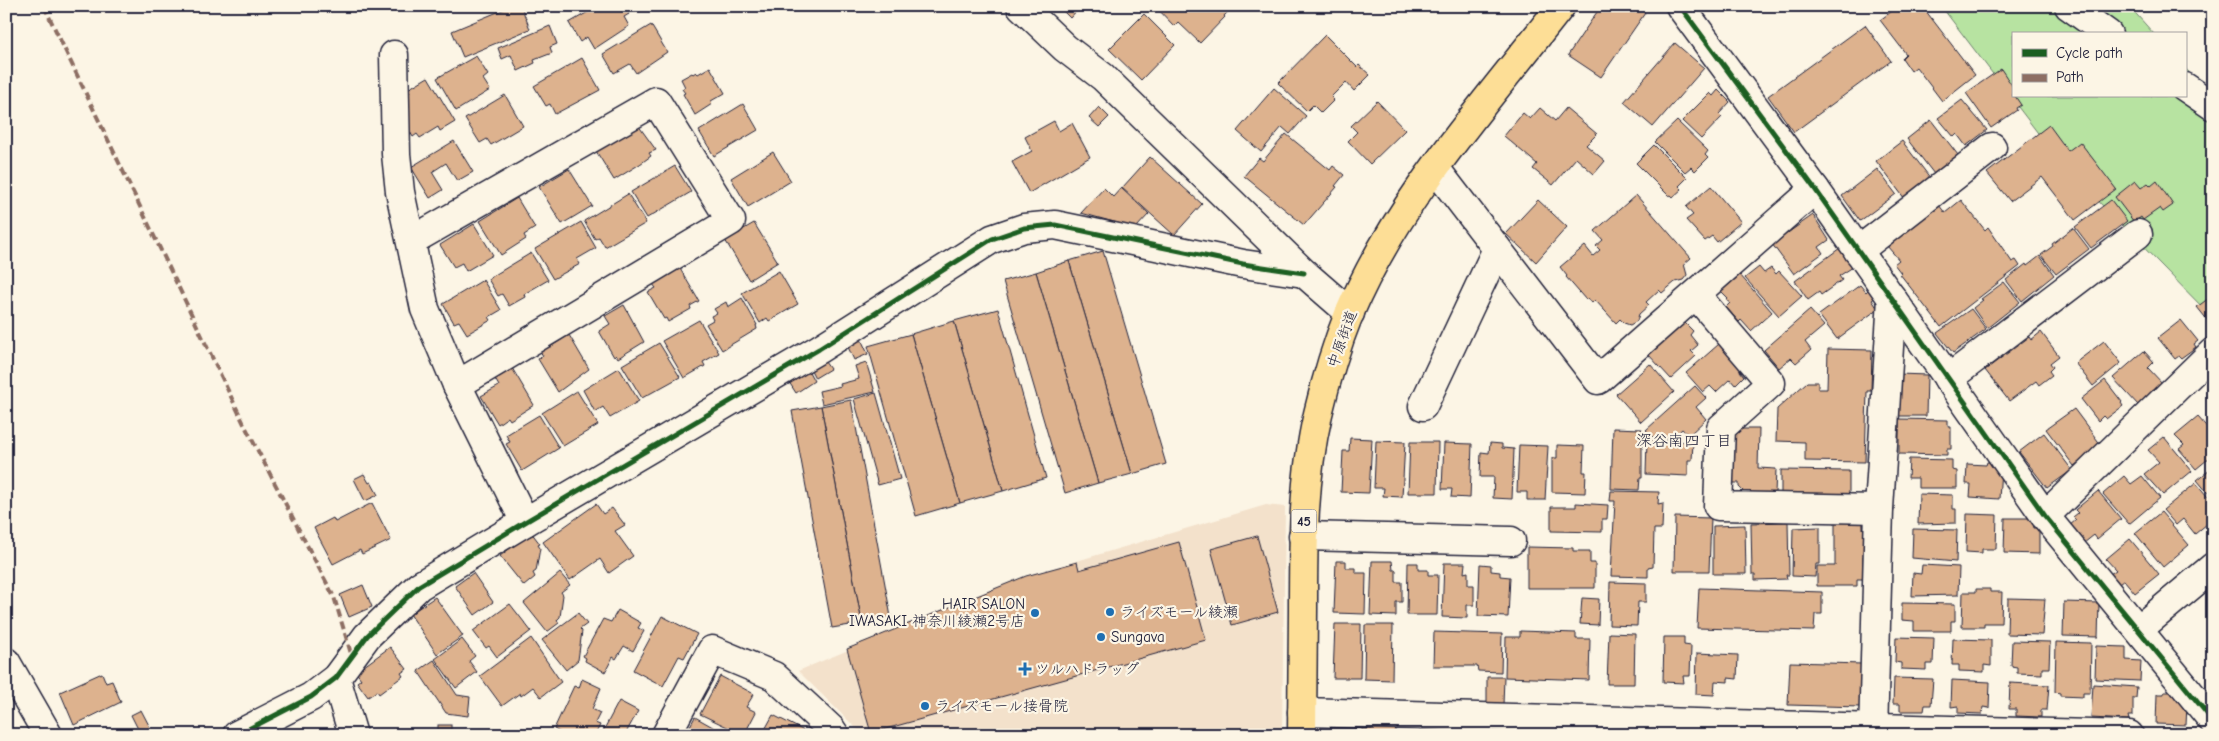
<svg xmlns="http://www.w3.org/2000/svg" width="2219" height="741" font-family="'Comic Neue','Klee One',sans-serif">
	<rect width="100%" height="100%" fill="#fcf5e5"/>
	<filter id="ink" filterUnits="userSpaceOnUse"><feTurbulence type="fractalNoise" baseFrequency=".02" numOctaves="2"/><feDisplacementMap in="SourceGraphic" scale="10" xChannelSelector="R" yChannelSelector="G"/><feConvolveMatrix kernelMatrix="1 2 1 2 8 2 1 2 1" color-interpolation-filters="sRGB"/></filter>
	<g filter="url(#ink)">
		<!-- built -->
		<polygon fill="#f3e1cb" points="1266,505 1285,507 1282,735 863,735 798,671 1026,576"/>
		<!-- green -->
		<polygon fill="#b7e3a1" stroke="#6c826e" points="1941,6 2129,6 2154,34 2013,34 2013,96 2185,96 2185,68 2213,98 2213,318 2060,162"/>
		<!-- building -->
		<g fill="#ddb28e" stroke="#22223b">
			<polygon points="512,6 521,6 530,29 463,57 452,31"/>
			<polygon points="602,6 624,6 629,14 624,17 629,26 594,49 587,37 580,42 569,23 595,8 596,10"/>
			<polygon points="1058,6 1081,6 1070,18"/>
			<polygon points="1155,6 1233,6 1224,16 1225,17 1200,43 1178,22 1174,26"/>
			<polygon points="1601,6 1635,6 1645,13 1601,77 1568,55"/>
			<polygon points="1899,6 1922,6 1975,75 1942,101 1916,67 1911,71 1902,58 1906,54 1880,20"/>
			<polygon points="1144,14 1175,45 1141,80 1109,49"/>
			<polygon points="651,25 667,52 636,73 630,64 614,73 603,54"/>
			<polygon points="1865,25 1891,61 1794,132 1768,96"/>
			<polygon points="550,26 557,44 550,47 552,53 534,60 535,63 518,71 511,55 502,59 498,48"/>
			<polygon points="1325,35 1357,67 1359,65 1370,75 1354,91 1346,82 1331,97 1334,100 1321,113 1313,105 1307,111 1278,83"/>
			<polygon points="1675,43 1704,68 1653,127 1624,102"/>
			<polygon points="476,56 488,75 483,79 490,90 456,111 437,78"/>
			<polygon points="582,58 600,90 555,114 550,104 546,106 534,86"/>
			<polygon points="710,67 725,93 711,101 712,104 695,115 683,94 685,93 682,89 685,87 681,79 692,73 693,74 696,72 698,74"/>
			<polygon points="2001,69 2013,87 2013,96 2015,96 2021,105 2016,108 2017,110 1991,128 1966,93"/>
			<polygon points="428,77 455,122 440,131 438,127 420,138 417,134 413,137 405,123 404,97 410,93 408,89"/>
			<polygon points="1274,88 1306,116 1290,134 1282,127 1261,152 1237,131"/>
			<polygon points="1718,90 1730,102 1719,114 1722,117 1701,139 1682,121 1710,93 1713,96"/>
			<polygon points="505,95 523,126 491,145 487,139 480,143 465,119"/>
			<polygon points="1962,100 1987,130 1966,146 1957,134 1954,137 1938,118"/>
			<polygon points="1377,101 1405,130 1370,164 1348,141 1357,132 1351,126"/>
			<polygon points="743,104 758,130 714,156 699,131"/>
			<polygon points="1099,107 1109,117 1099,127 1089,118"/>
			<polygon points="1540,108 1555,121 1566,108 1597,134 1586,145 1605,161 1594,174 1576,158 1553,185 1533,169 1537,164 1504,136 1523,113 1530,119"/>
			<polygon points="1931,120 1958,155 1934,174 1907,139"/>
			<polygon points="1054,121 1059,131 1072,123 1090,157 1029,193 1012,162 1032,151 1025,137"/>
			<polygon points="1677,121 1708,151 1705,155 1708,158 1695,171 1691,167 1685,172 1655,142"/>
			<polygon points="638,125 656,150 649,153 651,156 640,164 614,180 596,151"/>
			<polygon points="2049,125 2068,151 2080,142 2116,189 2075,220 2042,177 2010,201 1987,173"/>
			<polygon points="1286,134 1330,170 1333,166 1344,175 1335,186 1337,187 1304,225 1244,176 1259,158 1263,161"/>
			<polygon points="454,141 473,172 457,181 446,163 432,172 443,190 430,198 411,167"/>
			<polygon points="1902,141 1931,179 1905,199 1876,161"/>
			<polygon points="1654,145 1687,178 1679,186 1682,189 1673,197 1671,195 1669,196 1636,163"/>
			<polygon points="773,152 791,181 748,207 731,178"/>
			<polygon points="1150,157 1202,204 1174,235 1122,188"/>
			<polygon points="675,166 691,192 647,218 631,192"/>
			<polygon points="569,169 592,206 562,224 539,187"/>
			<polygon points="1877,169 1896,194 1860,221 1842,196"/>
			<polygon points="2135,181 2141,188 2148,183 2151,186 2157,181 2173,205 2163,212 2160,208 2143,220 2141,217 2134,222 2115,197"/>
			<polygon points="1711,186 1741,222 1717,242 1712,236 1705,241 1686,220 1693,215 1686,207"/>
			<polygon points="1104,188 1113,197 1121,188 1149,214 1136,228 1081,213"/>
			<polygon points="628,194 646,223 605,247 599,237 595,239 584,221"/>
			<polygon points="1636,195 1691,258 1684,264 1687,275 1683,280 1675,282 1662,293 1659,290 1646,302 1649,305 1639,314 1637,321 1630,325 1624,323 1620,319 1616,323 1595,300 1592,303 1588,298 1586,300 1566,277 1567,276 1560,267 1585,246 1593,256 1600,250 1596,246 1603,240 1595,231"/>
			<polygon points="517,198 535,228 524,235 526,239 501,255 480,221"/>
			<polygon points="1538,200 1567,227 1536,262 1506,234"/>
			<polygon points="1961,200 1985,230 1988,227 2012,262 2016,260 2020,266 1941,327 1900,274 1901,273 1894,264 1899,260 1887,246 1939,205 1945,213"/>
			<polygon points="2111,200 2127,221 2091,248 2075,227"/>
			<polygon points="1813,215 1829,240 1819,247 1823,253 1794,274 1772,244"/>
			<polygon points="581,222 596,248 577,259 580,264 553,279 535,249"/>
			<polygon points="754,223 778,262 749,280 725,240"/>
			<polygon points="474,224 493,255 466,271 462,263 454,267 440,245"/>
			<polygon points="2073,228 2089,249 2056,274 2041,255 2053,246 2052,244"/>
			<polygon points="1840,248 1853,267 1839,276 1842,280 1821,295 1819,292 1808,300 1795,281"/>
			<polygon points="1103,251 1166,464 1132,474 1069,261"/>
			<polygon points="531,253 548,280 524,294 525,297 509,306 502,294 498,296 488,279"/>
			<polygon points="2040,256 2054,275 2022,301 2006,280 2026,264 2027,266"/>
			<polygon points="1069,261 1132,474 1098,483 1036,272"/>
			<polygon points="679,267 699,301 690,306 691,309 668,322 666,318 664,319 648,292 656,288 652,283"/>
			<polygon points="1759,267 1764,273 1771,268 1776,274 1779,271 1802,296 1779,316 1745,278"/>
			<polygon points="779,271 798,304 769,321 767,318 760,323 742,293"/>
			<polygon points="1036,272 1098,483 1065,493 1003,281"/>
			<polygon points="1740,275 1772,312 1751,331 1741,320 1739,322 1726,307 1730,303 1726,300 1728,298 1721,291"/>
			<polygon points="483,280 501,310 489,317 491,320 467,334 459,321 454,323 443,304"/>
			<polygon points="2004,282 2020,302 1987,328 1973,308 1983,300 1981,299"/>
			<polygon points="1860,285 1866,292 1870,288 1876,297 1872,300 1878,309 1837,339 1819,315"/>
			<polygon points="2213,295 2213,327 2197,307"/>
			<polygon points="742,298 757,325 756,325 757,329 722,350 706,324 713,320 711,316 717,313 714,309 726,302 728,307"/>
			<polygon points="624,305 644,342 618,358 616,355 614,357 599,331 610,324 605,316"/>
			<polygon points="998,309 1046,478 1003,491 954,321"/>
			<polygon points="1971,309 1986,329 1953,353 1937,333"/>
			<polygon points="1810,310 1824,326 1805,342 1811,350 1796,363 1791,358 1779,368 1764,350"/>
			<polygon points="699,320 719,353 703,362 705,366 684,378 662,341"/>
			<polygon points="2181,320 2198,341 2194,344 2196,347 2181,358 2179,356 2175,359 2158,338"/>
			<polygon points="954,321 1003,491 960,503 911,334"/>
			<polygon points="1684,322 1693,331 1690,335 1698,345 1691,351 1696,356 1671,379 1648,354"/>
			<polygon points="2041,332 2059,356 2050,363 2053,367 2049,371 2052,375 2039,385 2036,381 2009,401 1985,370 2029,337 2031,340"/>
			<polygon points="911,334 960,503 916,516 868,346"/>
			<polygon points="569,335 589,369 558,392 538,359 543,356 540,351 549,345 550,347"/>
			<polygon points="861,339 868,354 854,360 848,347"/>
			<polygon points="2104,341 2121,363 2093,386 2075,363"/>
			<polygon points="659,343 680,377 642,398 622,365"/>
			<polygon points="1719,344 1741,369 1740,371 1744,376 1735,385 1730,379 1716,392 1710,386 1703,392 1686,373"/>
			<polygon points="1828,349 1872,350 1871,391 1867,391 1865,462 1805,461 1805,442 1776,441 1777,409 1807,382 1818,382 1818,389 1827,389"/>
			<polygon points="2144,351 2154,362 2148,368 2163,384 2139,406 2113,378"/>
			<polygon points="825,362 830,369 815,378 811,370"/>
			<polygon points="866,362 875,392 822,404 819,391 841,386 840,384 859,379 855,366"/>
			<polygon points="1650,364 1674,392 1641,422 1616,394"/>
			<polygon points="512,368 534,405 510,420 508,417 498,424 481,396 499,386 495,379"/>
			<polygon points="619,368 639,401 610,418 603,407 595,412 583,390"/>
			<polygon points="808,370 814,381 796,393 789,382"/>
			<polygon points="1898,374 1927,375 1926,416 1897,416"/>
			<polygon points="2105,380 2122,402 2121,403 2123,406 2106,419 2103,416 2098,421 2081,399"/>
			<polygon points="1695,386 1706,398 1696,407 1706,419 1689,435 1682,429 1672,438 1654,438 1646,430"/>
			<polygon points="577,391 598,425 563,446 542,413"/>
			<polygon points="876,393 900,479 878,485 854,399"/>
			<polygon points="851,400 891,617 862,623 821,406"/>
			<polygon points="821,406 862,623 832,628 792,411"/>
			<polygon points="2074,409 2101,445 2074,466 2046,429"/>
			<polygon points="539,415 559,448 522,471 506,444 510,442 506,435"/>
			<polygon points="2198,417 2213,434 2213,455 2196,469 2179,449 2184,445 2175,436"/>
			<polygon points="1899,419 1948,420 1948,427 1951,427 1951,449 1947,449 1947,455 1899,454"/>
			<polygon points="1613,428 1642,429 1642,478 1640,478 1639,490 1611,489"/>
			<polygon points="1739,429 1759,429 1758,468 1776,469 1775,493 1744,492 1739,487 1739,483 1733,483 1734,432 1739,432"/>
			<polygon points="2044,433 2072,470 2047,488 2019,452"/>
			<polygon points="2164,437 2192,471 2163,495 2144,474 2159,462 2148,450"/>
			<polygon points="1350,438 1372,439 1369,493 1341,492 1343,451 1349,451"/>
			<polygon points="1647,440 1693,442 1692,460 1688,460 1688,476 1646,474"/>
			<polygon points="1376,441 1405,442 1402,497 1383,496 1384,488 1374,488"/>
			<polygon points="1410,442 1438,442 1437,493 1408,493"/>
			<polygon points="1444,443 1472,444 1470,498 1451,497 1452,489 1442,489"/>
			<polygon points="1490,443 1502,444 1502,448 1514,449 1512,499 1493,498 1494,477 1480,477 1481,452 1489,453"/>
			<polygon points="1519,445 1548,446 1545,500 1527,500 1527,492 1517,492"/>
			<polygon points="1557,445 1584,446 1583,472 1586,472 1585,493 1552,492 1552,458 1557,458"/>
			<polygon points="1909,459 1952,460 1952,470 1957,471 1957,488 1918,488 1918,478 1908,478"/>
			<polygon points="1987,462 1996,462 2001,469 1999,499 1970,497 1971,484 1966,484 1967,464 1986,465"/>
			<polygon points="2213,467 2213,499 2197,480"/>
			<polygon points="1781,470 1849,471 1849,495 1781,494"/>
			<polygon points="364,474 369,483 371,482 378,495 365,501 354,479"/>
			<polygon points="2124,476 2131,484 2142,476 2160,498 2129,524 2103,494"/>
			<polygon points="2196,483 2213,503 2213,519 2195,534 2183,519 2176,525 2163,510"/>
			<polygon points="1611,491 1659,492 1658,504 1663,503 1662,529 1654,529 1653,567 1648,568 1648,577 1611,576 1615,501 1610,501"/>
			<polygon points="2098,491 2121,519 2097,539 2094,535 2084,543 2069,526 2076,520 2073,517 2078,513 2075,510"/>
			<polygon points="1919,494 1953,495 1953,509 1956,509 1956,523 1918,524"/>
			<polygon points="372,503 391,540 362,554 360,550 333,564 314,528 333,518 335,522"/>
			<polygon points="1576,503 1608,505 1607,519 1602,519 1602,532 1551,531 1551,507 1576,507"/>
			<polygon points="596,504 603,514 612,508 625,525 615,531 633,556 609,573 600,559 570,580 543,542"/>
			<polygon points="2161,512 2189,545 2163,567 2135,533"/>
			<polygon points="1967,514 1997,515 1996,549 1982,549 1982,553 1966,552"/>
			<polygon points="1675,517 1711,518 1709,571 1674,571"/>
			<polygon points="2005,518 2032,518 2034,528 2039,528 2039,554 2004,553"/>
			<polygon points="1788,522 1789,575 1786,575 1787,579 1755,580 1755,574 1752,574 1751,523"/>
			<polygon points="1835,522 1863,522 1863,529 1869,529 1869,557 1863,557 1863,579 1857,579 1857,586 1817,586 1817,566 1835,566"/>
			<polygon points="1745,525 1746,574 1713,574 1713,526"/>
			<polygon points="1820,527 1820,564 1816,564 1815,577 1792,576 1793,528"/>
			<polygon points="1913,529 1957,530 1956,562 1912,558"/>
			<polygon points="531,532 540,544 538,545 540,548 536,571 533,573 535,577 524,586 500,556"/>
			<polygon points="1257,536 1278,612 1232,625 1211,549"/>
			<polygon points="2130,539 2159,574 2135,593 2124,580 2119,584 2110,574 2116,570 2106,559"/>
			<polygon points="1179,542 1206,640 871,733 847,649 1026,576 1077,562 1079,570"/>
			<polygon points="1527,547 1573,548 1573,551 1590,551 1590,563 1595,563 1595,588 1527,588"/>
			<polygon points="1336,561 1346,561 1346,568 1356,568 1356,573 1366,573 1365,614 1334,613"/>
			<polygon points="1372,561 1392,561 1393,570 1396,570 1396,582 1402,582 1402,602 1396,602 1396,616 1370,615"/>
			<polygon points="1408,563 1418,563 1418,570 1428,570 1428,575 1438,575 1437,615 1407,615"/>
			<polygon points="1444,563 1465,563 1464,573 1468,572 1468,585 1474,585 1474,605 1467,605 1467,618 1442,617"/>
			<polygon points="1480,564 1491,565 1491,571 1500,572 1500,576 1510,577 1508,617 1478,616"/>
			<polygon points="1922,565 1959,567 1958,595 1912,596 1913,573 1921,574"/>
			<polygon points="473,573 493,602 475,615 455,586"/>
			<polygon points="560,573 570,585 561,592 563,595 560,617 557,620 559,623 547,632 524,603"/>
			<polygon points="1610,582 1646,583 1646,602 1638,602 1637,626 1609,625"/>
			<polygon points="363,585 372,607 349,617 340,595"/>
			<polygon points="1699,588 1822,592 1822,614 1815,614 1814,631 1697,628"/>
			<polygon points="1976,589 1990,589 1990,592 2002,592 2001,623 1984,623 1984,627 1962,627 1963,592 1976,592"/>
			<polygon points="435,597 463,636 437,654 410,614"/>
			<polygon points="1582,598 1599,599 1598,625 1580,624"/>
			<polygon points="2008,598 2045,599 2042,635 2007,634"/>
			<polygon points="2064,602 2099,603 2098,637 2063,636"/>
			<polygon points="1902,603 1955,604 1955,621 1951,621 1951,631 1914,631 1914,621 1902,620"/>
			<polygon points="510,604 531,631 497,657 489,646 486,648 473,631"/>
			<polygon points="618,610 641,623 638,628 644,631 633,651 624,646 616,659 613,657 605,672 585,661 586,658 583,656 603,619 611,622"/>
			<polygon points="578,613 587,624 580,629 582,631 578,660 566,670 542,640"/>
			<polygon points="662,616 697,634 684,658 679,656 663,686 633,670"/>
			<polygon points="1335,624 1361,624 1360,678 1333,678"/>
			<polygon points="1365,625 1393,625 1392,680 1364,679"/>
			<polygon points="1520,631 1576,633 1576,639 1590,639 1589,680 1505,677 1506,637 1520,637"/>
			<polygon points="1434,632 1502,634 1501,672 1478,671 1477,666 1433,666"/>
			<polygon points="1609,633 1635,634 1634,684 1607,684"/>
			<polygon points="1664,637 1684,637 1684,645 1691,646 1690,676 1683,676 1684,683 1663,682"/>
			<polygon points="1896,637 1934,638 1933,664 1926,664 1926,670 1901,669 1901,663 1895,662"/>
			<polygon points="531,638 561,682 541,697 533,687 521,696 520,693 502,706 480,676"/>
			<polygon points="462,639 475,656 469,661 477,672 456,688 435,659"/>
			<polygon points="1953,639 1991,640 1991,666 1984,665 1984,672 1959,671 1959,665 1952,665"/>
			<polygon points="2012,641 2050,642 2049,668 2042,668 2042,674 2017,673 2017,667 2011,666"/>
			<polygon points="2056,642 2091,643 2090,693 2083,693 2083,697 2060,696 2060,693 2055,692"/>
			<polygon points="2096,646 2126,647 2126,660 2141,661 2140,681 2095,679"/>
			<polygon points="390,647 407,669 401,673 403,676 379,694 377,691 368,697 357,682 361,679 356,672"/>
			<polygon points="1697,653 1738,655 1737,679 1728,678 1728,682 1715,681 1714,695 1696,694"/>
			<polygon points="434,660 457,695 470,697 468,716 446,713 418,671"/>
			<polygon points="1790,662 1862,664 1861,707 1788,705"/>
			<polygon points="102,673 106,683 112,681 121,702 74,725 60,692"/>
			<polygon points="720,676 754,694 746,707 756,712 744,735 700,714"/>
			<polygon points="1487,677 1504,677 1503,705 1487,705"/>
			<polygon points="1894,678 1933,679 1931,705 1925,705 1924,711 1900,711 1900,704 1893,704"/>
			<polygon points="582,679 601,688 592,709 600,713 595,723 600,725 595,735 565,735 554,729 574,686 579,688"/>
			<polygon points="1952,680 1990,682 1989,708 1983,707 1982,714 1958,713 1958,706 1951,707"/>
			<polygon points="2010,683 2049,685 2047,710 2041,710 2041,717 2016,716 2016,709 2009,709"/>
			<polygon points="2093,684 2137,687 2136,698 2133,698 2133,716 2128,716 2129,720 2091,718"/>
			<polygon points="2164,692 2175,692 2187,705 2186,725 2156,724 2157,694 2164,694"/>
			<polygon points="619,701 638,711 627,731 633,735 601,735"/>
			<polygon points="141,710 154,735 141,735 131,715"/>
			<polygon points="773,715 808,733 807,735 762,735"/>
			<polygon points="695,717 727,735 685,735"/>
			<rect x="438" y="725" width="13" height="10"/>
			<polygon points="1372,725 1396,725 1396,735 1343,735 1343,732 1362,732 1362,729 1372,729"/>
		</g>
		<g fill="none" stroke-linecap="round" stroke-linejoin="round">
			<!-- minor casing -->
			<g stroke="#22223b" stroke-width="31">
				<g id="minor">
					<polyline points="1021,6 1065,48 1103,77 1304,273 1350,313"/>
					<polyline points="1680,6 1815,189 2045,516 2213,721"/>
					<polyline points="2069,6 2108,34"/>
					<polyline points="394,55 396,154 400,192 425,309 457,385 525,522"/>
					<polyline points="2185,87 2213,106"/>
					<polyline points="1435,168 1598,380 1815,189"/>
					<polyline points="411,241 656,101 731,221 457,385"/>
					<polyline points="1858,251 1992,147"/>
					<polyline points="1696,295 1771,383 1721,428 1718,506 1879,509"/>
					<polyline points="1948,379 2138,234"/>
					<polyline points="1423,406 1497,249"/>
					<polyline points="2045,516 2213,352"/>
					<polyline points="1303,536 1511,541"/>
					<polyline points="2139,629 2213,567"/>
					<polyline points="6,662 48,735"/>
					<polyline points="336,678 353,735"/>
					<polyline points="1302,712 2129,735"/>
					<polyline points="237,735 311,697 336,678 367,636 419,586 525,522 819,349 992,239 1024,228 1055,225 1243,264 1304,273"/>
					<polyline points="666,735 712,650 774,676 831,729 835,735"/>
					<polyline points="1873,735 1879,509 1892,298"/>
				</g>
			</g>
			<!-- major casing -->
			<g stroke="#22223b" stroke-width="31">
				<path id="major" d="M 1302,735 C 1302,693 1303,652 1303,610 C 1303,545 1303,478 1318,414 C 1326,380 1336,346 1349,314 C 1398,199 1485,104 1561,6"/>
			</g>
			<!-- minor -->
			<use href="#minor" stroke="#fcf5e5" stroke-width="28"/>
			<!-- major -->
			<use href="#major" stroke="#fdde96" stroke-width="28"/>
			<!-- quiet -->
			<polyline stroke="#8d6e63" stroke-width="4" stroke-dasharray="8 4" stroke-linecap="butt" points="44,6 245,426 334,597 352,657"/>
			<!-- cycleway casing -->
			<g stroke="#fcf5e5" stroke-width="8">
				<g id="cycleway">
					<polyline points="1680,6 1815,189 2045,516 2213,721"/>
					<polyline points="237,735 311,697 336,678 367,636 419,586 525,522 819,349 992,239 1024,228 1055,225 1243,264 1304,273"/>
				</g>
			</g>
			<!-- cycleway -->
			<use href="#cycleway" stroke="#1b5e20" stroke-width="5"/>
		</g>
	</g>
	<!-- markers -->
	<g fill="#1f6fb2" stroke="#fcf5e5" stroke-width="2">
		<circle cx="1110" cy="612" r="5"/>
		<circle cx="1035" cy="613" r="5"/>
		<circle cx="1101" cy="637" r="5"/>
		<path d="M1022.5 661.5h5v5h5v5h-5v5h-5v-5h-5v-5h5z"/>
		<circle cx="925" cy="706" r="5"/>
	</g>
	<g text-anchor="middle" stroke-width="4.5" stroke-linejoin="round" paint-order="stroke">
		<!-- shield labels -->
		<rect fill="#fcf5e5" stroke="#63616e" stroke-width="1" x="1291.5" y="509.5" width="25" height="23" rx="4"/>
		<g font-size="14" font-weight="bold" fill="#22223b">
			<text x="1304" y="526">45</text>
		</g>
		<!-- street labels -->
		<g font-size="15" fill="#22223b" stroke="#fcf5e5">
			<text transform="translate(1342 339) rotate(-70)" y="5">中原街道</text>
		</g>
		<!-- poi labels -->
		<g font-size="15" fill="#22223b" stroke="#fcf5e5" text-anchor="start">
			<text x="1025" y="609" text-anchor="end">HAIR SALON<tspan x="1025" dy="17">IWASAKI 神奈川綾瀬2号店</tspan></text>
			<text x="1120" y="617">ライズモール綾瀬</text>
			<text x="1111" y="642">Sungava</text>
			<text x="1035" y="674">ツルハドラッグ</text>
			<text x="935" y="711">ライズモール接骨院</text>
		</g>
		<!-- neighbourhood labels -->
		<g font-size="16" fill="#22223b" stroke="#fcf5e5">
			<text x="1684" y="446">深谷南四丁目</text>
		</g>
	</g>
	<!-- margin -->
	<rect width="2219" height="741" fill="none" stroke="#fcf5e5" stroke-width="25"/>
	<rect x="12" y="12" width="2194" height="716" fill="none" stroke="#22223b" stroke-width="2" filter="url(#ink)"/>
	<!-- legend -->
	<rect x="2012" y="32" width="175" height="65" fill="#fcf5e5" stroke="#a5a1a1"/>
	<rect x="2022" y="49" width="25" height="8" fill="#1b5e20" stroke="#a5a1a1"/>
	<text x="2056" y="58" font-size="15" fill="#22223b">Cycle path</text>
	<rect x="2022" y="74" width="25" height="8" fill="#8d6e63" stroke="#a5a1a1"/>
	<text x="2056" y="82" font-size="15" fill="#22223b">Path</text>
</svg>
